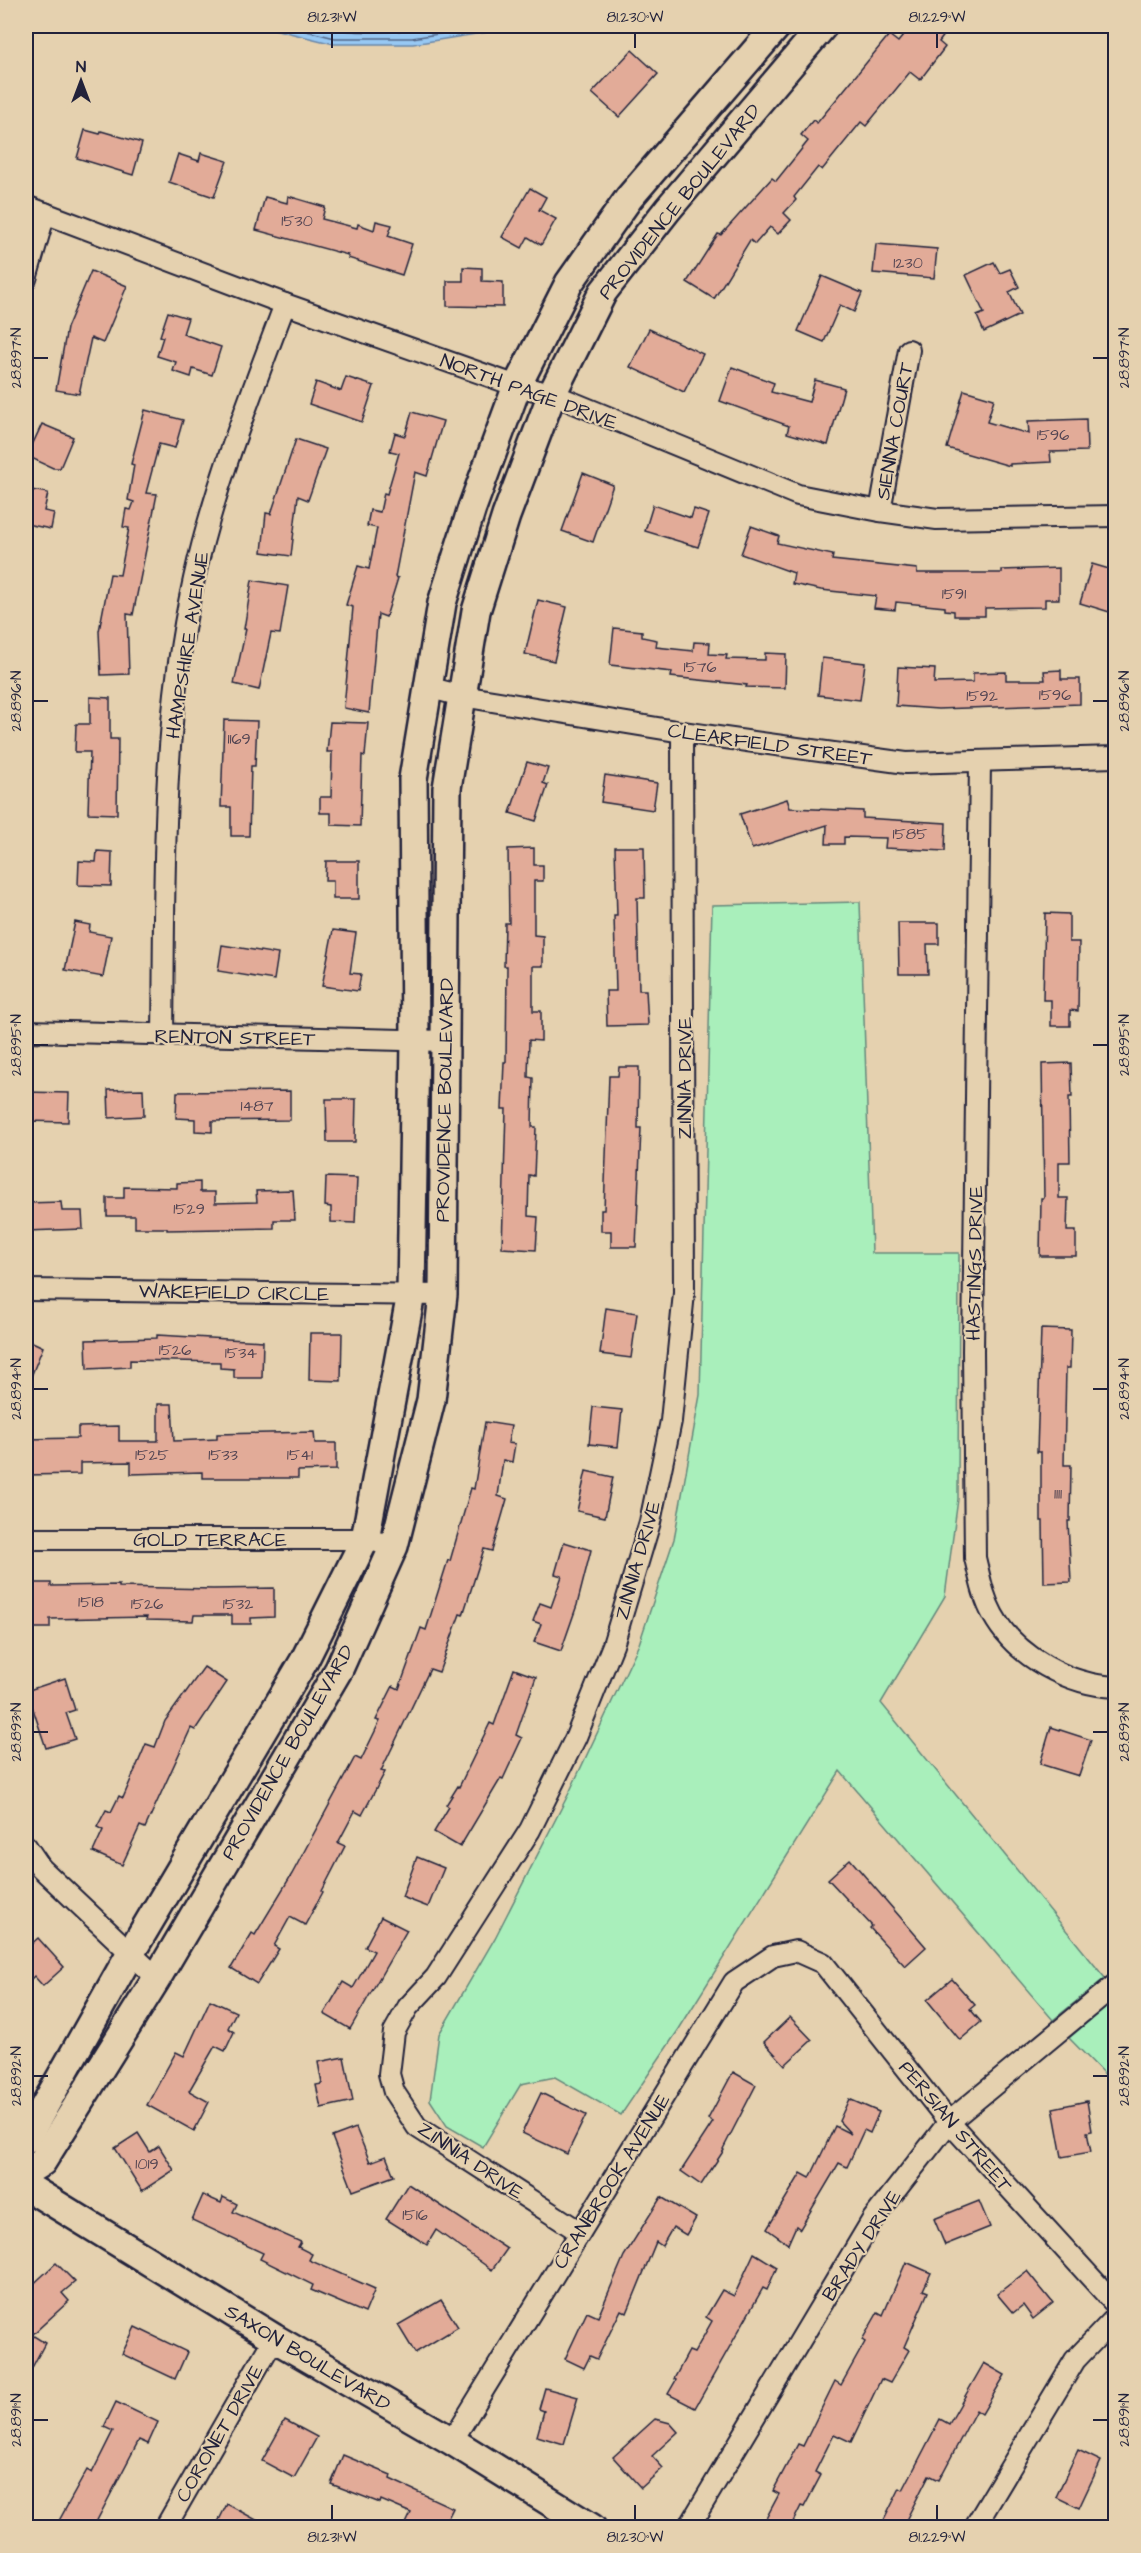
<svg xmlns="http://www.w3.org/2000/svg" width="1141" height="2553" font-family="'Architects Daughter',sans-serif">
	<rect width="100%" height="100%" fill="#e5d1af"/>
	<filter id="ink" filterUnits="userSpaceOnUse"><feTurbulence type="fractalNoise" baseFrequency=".0167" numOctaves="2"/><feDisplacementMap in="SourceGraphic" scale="12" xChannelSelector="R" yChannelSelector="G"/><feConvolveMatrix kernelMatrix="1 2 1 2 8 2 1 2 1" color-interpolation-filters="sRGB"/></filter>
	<g filter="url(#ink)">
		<!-- green -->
		<g fill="#a9efbb" stroke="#66887b" stroke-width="1.5">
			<polygon points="860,902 872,1253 959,1253 958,1499 945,1596 881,1703 1105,1978 1053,2020 840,1771 679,2029 621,2115 555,2077 521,2084 483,2147 447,2126 430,2100 439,2034 495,1938 569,1793 639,1644 674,1539 700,1395 712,905"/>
			<polygon points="1115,1999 1115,2085 1069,2038"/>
		</g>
		<!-- water -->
		<polygon fill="#97c8f3" stroke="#6886a9" stroke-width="1.5" points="261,26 527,26 413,44 334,44"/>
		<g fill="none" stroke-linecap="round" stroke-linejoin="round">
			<!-- shore -->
			<g stroke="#516485" stroke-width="1.5">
				<polyline points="286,26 335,38 412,38 490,26"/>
				<path d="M 317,26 C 356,35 402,32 441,26"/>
			</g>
		</g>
		<!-- building -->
		<g fill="#e2ab98" stroke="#22223b" stroke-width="1.5">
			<polygon points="911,26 951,26 939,42 945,47 920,80 910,72 866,126 861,122 822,170 818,167 794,197 796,200 784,213 791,220 778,234 770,227 755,244 750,240 714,299 687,282 718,234 721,235 772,178 776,181 808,141 801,135 813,120 817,123 889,35 898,42"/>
			<polygon points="632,50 658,74 619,117 592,93"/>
			<polygon points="85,130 100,134 101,131 142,143 133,175 77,158"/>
			<polygon points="201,153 227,161 214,197 169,182 178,154 199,161"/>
			<polygon points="530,188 546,197 539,210 556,219 541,245 528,237 522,248 502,237"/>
			<polygon points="288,196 325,207 322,219 357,228 358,224 374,230 376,221 392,225 388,236 412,244 402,275 348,258 348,255 256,230 265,197 287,203"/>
			<polygon points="876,244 937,249 934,278 873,273"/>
			<polygon points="994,262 1000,273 1010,269 1019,287 1009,292 1020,315 984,332 977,316 984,313 966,275"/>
			<polygon points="463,267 482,268 482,281 503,282 503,307 447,306 447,281 463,281"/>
			<polygon points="91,271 127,286 103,343 91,338 79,394 56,390 67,328"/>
			<polygon points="822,276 862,293 854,312 840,305 824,342 798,331"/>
			<polygon points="168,312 188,318 183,334 221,347 212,375 193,369 191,377 173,371 176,362 157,356 163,337 160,336"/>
			<polygon points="649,329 703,354 684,392 630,367"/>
			<polygon points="732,367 774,383 771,392 809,402 815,380 844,388 828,445 787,433 789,426 720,401"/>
			<polygon points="346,377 374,386 362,422 309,404 316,382 341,391"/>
			<polygon points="964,390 994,399 987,422 1029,434 1028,421 1086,419 1087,451 1050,452 1051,462 1010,464 1010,466 947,448"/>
			<polygon points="145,410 183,420 175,448 159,444 146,493 157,494 133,615 127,614 129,674 101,675 99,631 110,574 120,575 129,528 123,527 126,509 131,510 134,502 128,500 134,465 131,464"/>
			<polygon points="412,412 443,421 427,476 415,472 395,577 398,578 386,617 378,614 369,713 344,708 353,607 346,605 358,566 369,569 377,528 367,526 370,510 380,512 384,493 387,494 399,453 390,451 395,433 405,436"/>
			<polygon points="42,424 73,437 60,468 53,468 27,456"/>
			<polygon points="296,439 326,449 308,500 298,496 291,556 262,552 266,513 271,514"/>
			<polygon points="583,473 613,485 593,542 562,531"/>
			<polygon points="26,489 48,493 44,511 54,513 51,529 26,524"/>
			<polygon points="653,505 691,518 694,509 709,514 698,547 645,531"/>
			<polygon points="751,526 779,536 777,543 833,555 832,560 917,569 917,573 1002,573 1002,570 1059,568 1059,599 1045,599 1045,607 985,608 985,616 954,616 954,611 945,610 945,607 896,602 895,610 874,608 876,596 821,590 792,584 794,573 741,554"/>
			<polygon points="1092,564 1116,571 1116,614 1080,603"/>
			<polygon points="252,580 288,586 280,634 271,633 259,690 234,684 246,629 244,629"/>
			<polygon points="538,600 567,607 554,661 525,654"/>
			<polygon points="614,628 642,631 642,637 657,640 656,647 693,651 694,642 710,643 709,654 727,655 726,659 765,660 765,653 786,654 785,688 746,687 747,685 671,677 672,672 610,665"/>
			<polygon points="822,658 865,663 860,700 818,695"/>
			<polygon points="898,667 935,669 934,683 973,682 973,673 1006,672 1006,680 1045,680 1044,671 1061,670 1061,679 1080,679 1080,704 938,709 896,706"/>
			<polygon points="90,697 110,698 110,739 118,739 117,814 88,813 90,752 75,752 76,724 90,724"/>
			<polygon points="224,720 257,721 255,766 251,766 249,836 231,836 231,807 221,807"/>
			<polygon points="330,722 368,723 365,756 362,755 360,826 331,825 331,813 320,813 320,797 331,797 332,752 327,752"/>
			<polygon points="527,762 548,768 543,783 548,785 536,821 510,813"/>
			<polygon points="605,775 657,783 653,810 601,802"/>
			<polygon points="787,799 790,808 863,811 863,818 946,823 945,851 885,848 886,838 844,837 844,844 826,844 827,825 752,849 740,814"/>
			<polygon points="615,847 644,847 645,898 637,898 639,990 646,990 648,1025 607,1026 606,991 616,991 614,916 617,916"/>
			<polygon points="534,848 534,865 543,865 543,881 534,881 534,935 543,936 543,966 533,966 533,1011 541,1011 541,1041 529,1040 528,1077 533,1078 532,1127 536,1127 534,1176 529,1175 528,1216 538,1217 536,1250 502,1248 506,1109 502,1109 504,1062 506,1062 507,966 504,966 505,923 509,923 508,849"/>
			<polygon points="97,851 112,852 111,886 78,885 79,861 96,862"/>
			<polygon points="326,861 359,861 359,899 333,899 333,881 325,881"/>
			<polygon points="1045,913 1069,914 1069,942 1079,942 1078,1011 1070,1010 1070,1026 1051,1026 1051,1000 1043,1000"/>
			<polygon points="75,922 90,925 89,932 111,936 103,977 65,970"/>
			<polygon points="898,923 939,923 939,944 927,944 928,974 899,974"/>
			<polygon points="333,930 356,933 350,973 361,974 358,991 322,986"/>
			<polygon points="222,945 278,954 274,980 218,971"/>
			<polygon points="1071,1063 1072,1097 1069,1097 1070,1162 1059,1162 1059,1198 1068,1198 1067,1231 1076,1231 1076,1256 1040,1256 1041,1198 1044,1198 1042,1064"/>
			<polygon points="619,1067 639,1067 638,1128 641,1128 636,1247 611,1247 611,1231 601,1231 601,1210 604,1210 609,1076 618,1076"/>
			<polygon points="143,1089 144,1116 109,1118 108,1090"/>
			<polygon points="290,1091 290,1120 212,1121 212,1132 195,1131 195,1119 176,1118 177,1092"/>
			<polygon points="26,1092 69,1093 68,1122 26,1121"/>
			<polygon points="326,1099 356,1099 355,1142 327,1142"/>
			<polygon points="326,1177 357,1178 355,1223 331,1222 331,1207 325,1206"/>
			<polygon points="200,1182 200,1192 215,1192 215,1203 257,1202 256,1191 293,1190 295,1220 274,1220 274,1228 167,1230 167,1228 135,1228 135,1216 107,1216 107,1198 124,1198 124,1187 177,1188 177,1183"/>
			<polygon points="61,1202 62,1211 82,1211 83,1229 26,1231 26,1203"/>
			<polygon points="606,1308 637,1313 631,1358 600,1354"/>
			<polygon points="1041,1329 1071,1330 1070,1368 1066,1368 1064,1465 1071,1465 1070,1521 1068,1521 1071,1582 1044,1583 1043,1521 1041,1521 1041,1452 1037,1452"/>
			<polygon points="310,1333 342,1333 341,1381 309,1380"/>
			<polygon points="157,1335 263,1341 262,1378 234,1378 234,1369 220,1368 220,1362 130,1360 130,1367 87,1369 86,1340 157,1338"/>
			<polygon points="26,1339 43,1347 26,1389"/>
			<polygon points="158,1404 172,1404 174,1441 217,1439 217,1434 314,1432 315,1443 336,1443 336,1470 298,1471 298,1478 202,1478 202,1472 131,1474 131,1462 80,1463 80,1474 26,1475 26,1439 78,1438 78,1427 119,1426 119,1441 158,1441"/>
			<polygon points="593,1407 622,1410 618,1447 589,1444"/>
			<polygon points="485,1422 511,1426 508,1443 515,1444 512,1462 503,1460 498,1496 507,1499 492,1551 484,1549 463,1615 460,1614 439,1672 430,1669 381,1771 385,1772 362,1815 355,1811 338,1843 345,1846 322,1891 323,1892 305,1925 290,1917 274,1946 279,1949 257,1984 231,1968 252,1933 255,1935 292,1874 355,1757 361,1760 380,1721 376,1720 393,1686 399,1689 421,1628 426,1630 448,1560 450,1561 471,1488 474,1489"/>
			<polygon points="586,1471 613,1477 605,1517 577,1511"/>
			<polygon points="564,1542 591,1550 577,1605 561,1651 534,1642 541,1624 533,1621 540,1603 551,1607 562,1576 555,1574"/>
			<polygon points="33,1583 51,1583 51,1586 119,1585 119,1587 213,1589 274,1588 274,1617 251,1618 251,1624 232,1624 232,1615 194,1615 193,1621 146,1620 147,1617 50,1619 50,1628 26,1628 26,1595 33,1595"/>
			<polygon points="204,1667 227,1682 195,1730 191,1728 145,1828 140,1826 122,1865 93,1852 103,1830 97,1827 106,1810 111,1812 119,1796 123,1798 146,1744 155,1747 165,1721"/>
			<polygon points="514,1669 536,1677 516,1735 522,1738 503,1779 501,1778 460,1847 434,1832 449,1807 446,1805 458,1786 459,1787 490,1723 494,1725"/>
			<polygon points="65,1678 75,1710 66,1713 75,1739 46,1748 32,1706 26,1708 26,1691"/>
			<polygon points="1051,1727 1091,1740 1079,1776 1040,1764"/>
			<polygon points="417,1857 444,1868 428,1907 402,1897"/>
			<polygon points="850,1859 926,1947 905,1966 870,1928 872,1926 828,1879"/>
			<polygon points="381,1917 407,1930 350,2029 324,2014 343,1982 353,1988 374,1951 365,1947"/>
			<polygon points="38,1938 64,1967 43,1986 34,1976 26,1984 26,1949"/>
			<polygon points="952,1979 975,2005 970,2009 981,2022 960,2040 927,2000"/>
			<polygon points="210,2000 236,2012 228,2028 234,2032 225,2051 215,2046 189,2091 209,2102 194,2131 147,2105 176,2052 184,2056"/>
			<polygon points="790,2017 812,2040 785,2065 764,2042"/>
			<polygon points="344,2057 353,2101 321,2108 316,2085 322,2084 318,2062"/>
			<polygon points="733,2072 756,2085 723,2149 724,2150 701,2185 681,2171 713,2122 708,2119"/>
			<polygon points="541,2093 586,2115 567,2154 522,2133"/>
			<polygon points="849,2099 879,2112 870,2133 864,2130 847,2167 839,2163 800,2229 796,2226 788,2244 767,2229 801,2173 810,2178 835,2126 851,2134 839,2121"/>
			<polygon points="1087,2101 1092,2131 1087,2132 1091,2152 1062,2157 1053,2108"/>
			<polygon points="356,2128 370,2162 386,2156 394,2176 353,2191 332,2137"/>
			<polygon points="138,2133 150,2152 159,2146 174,2170 142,2191 115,2148"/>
			<polygon points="408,2184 507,2249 492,2270 436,2230 427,2245 386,2219"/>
			<polygon points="203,2195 221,2203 223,2197 237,2204 233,2212 301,2242 298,2247 312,2254 309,2260 375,2289 365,2313 311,2290 313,2285 260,2259 263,2253 192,2220"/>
			<polygon points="661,2197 696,2218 686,2235 673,2227 662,2246 656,2242 627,2313 621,2310 597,2359 590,2356 584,2368 565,2359 587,2312 598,2317 624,2256"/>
			<polygon points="979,2201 990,2227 945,2245 934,2219"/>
			<polygon points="754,2253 777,2267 767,2290 763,2288 695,2408 668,2394 676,2380 674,2379 689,2351 694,2353 712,2321 706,2317 722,2290 734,2296"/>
			<polygon points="906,2262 931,2273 923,2290 928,2292 904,2347 909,2350 890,2383 881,2379 851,2442 834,2434 815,2472 821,2475 804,2507 801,2506 790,2528 761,2528 779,2494 773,2491 798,2444 803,2446 835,2381 841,2385 865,2342 862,2340 878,2312 883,2315"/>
			<polygon points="56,2263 75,2282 62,2293 69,2301 32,2335 45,2343 26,2379 26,2291"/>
			<polygon points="1027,2271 1053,2303 1033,2319 1023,2305 1013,2313 997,2294"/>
			<polygon points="441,2300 458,2327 415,2353 398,2325"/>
			<polygon points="135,2327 187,2352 175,2379 122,2354"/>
			<polygon points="984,2363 1005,2375 982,2414 976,2410 939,2480 929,2475 902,2528 880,2528 900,2488 903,2490 940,2419 949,2424"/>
			<polygon points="545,2388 578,2397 564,2444 537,2436 544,2411 539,2409"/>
			<polygon points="116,2402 158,2422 148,2444 139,2440 93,2528 55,2528 87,2470 92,2473 113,2431 104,2427"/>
			<polygon points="655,2419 670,2423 678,2432 652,2456 663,2468 641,2488 613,2457"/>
			<polygon points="285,2420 317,2437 294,2478 262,2461"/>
			<polygon points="1078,2450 1101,2461 1079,2508 1056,2497"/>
			<polygon points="343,2455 391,2475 390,2479 453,2508 443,2528 404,2528 411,2513 381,2500 380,2503 331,2484"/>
			<polygon points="227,2504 271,2528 215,2528"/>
		</g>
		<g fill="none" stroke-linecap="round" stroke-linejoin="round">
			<!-- street casing -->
			<g stroke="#22223b" stroke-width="24">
				<g id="street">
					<polyline points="26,206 285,304 517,386 552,394 798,495 880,511 937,519 1116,516"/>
					<polyline points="26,279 45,213"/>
					<polyline points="880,511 909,350"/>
					<polyline points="427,687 462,696 682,732 906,763 1116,757"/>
					<path d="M 980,761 L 973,1351 L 975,1558 C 980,1578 983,1597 993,1615 C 1016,1657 1069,1685 1116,1687"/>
					<polyline points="26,1031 445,1041"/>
					<path d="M 163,1036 C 165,884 160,729 194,579 C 215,484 251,395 285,304"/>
					<polyline points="26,1290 443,1295"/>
					<polyline points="26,1539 365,1539 394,1546"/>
					<polyline points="26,1846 41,1868 157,1978"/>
					<polyline points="580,2232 417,2127 394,2092 389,2074 394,2032 408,2007 436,1977 530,1830 576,1737 613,1645 650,1522 671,1421 684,1293 682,732"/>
					<polyline points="452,2441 734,1982 773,1956 796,1951 823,1963 949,2122 1116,2305"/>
					<polyline points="165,2528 274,2338"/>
					<polyline points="688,2528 873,2219 949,2122 1116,1984"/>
					<polyline points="974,2528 1075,2360 1116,2317"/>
				</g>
			</g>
			<!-- secondary casing -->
			<g stroke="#22223b" stroke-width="32">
				<g id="secondary">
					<polyline points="26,2139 130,1954 304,1661 365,1539 411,1294 415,1040 413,779 442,603 472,508 517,386 569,283 629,198 777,26"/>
					<polyline points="26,2172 42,2162 157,1978 339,1669 394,1546 431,1400 443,1295 447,788 476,611 506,516 552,394 603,292 668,209 823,26"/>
					<polyline points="26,2186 274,2338 452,2441 592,2528"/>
				</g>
			</g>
			<!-- street -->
			<use href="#street" stroke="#e5d1af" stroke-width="20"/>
			<!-- secondary -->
			<use href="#secondary" stroke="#e5d1af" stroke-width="27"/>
		</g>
	</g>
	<!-- ticks -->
	<path fill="none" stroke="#22223b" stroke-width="2" d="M 332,33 L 332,48M 635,33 L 635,48M 937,33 L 937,48M 33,358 L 48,358M 1093,358 L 1108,358M 33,701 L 48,701M 1093,701 L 1108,701M 33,1045 L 48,1045M 1093,1045 L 1108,1045M 33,1389 L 48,1389M 1093,1389 L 1108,1389M 33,1732 L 48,1732M 1093,1732 L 1108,1732M 33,2076 L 48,2076M 1093,2076 L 1108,2076M 33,2420 L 48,2420M 1093,2420 L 1108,2420M 332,2505 L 332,2520M 635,2505 L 635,2520M 937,2505 L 937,2520"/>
	<g text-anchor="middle" stroke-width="4.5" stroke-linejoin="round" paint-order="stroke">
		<!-- number labels -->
		<g font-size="16" fill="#524452">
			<text x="297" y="226">1530</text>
			<text x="908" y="268">1230</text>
			<text x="1053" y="440">1596</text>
			<text x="954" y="599">1591</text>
			<text x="700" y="672">1576</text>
			<text x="1055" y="700">1596</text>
			<text x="982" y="701">1592</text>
			<text x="239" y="744">1169</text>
			<text x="910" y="839">1585</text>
			<text x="257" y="1111">1487</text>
			<text x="189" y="1214">1529</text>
			<text x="175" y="1355">1526</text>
			<text x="241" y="1358">1534</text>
			<text x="152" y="1460">1525</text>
			<text x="223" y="1460">1533</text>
			<text x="300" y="1460">1541</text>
			<text x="1058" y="1499">1111</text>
			<text x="91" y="1607">1518</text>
			<text x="147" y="1609">1526</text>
			<text x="238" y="1609">1532</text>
			<text x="147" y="2169">1019</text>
			<text x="415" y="2220">1516</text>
		</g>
		<!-- street labels -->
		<g font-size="20" fill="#22223b" stroke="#e5d1af">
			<text transform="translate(679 201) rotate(-51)" y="7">PROVIDENCE BOULEVARD</text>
			<text transform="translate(529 391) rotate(20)" y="7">NORTH PAGE DRIVE</text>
			<text transform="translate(894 431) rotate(-80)" y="7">SIENNA COURT</text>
			<text transform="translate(187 645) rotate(-81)" y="7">HAMPSHIRE AVENUE</text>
			<text transform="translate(770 744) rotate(8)" y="7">CLEARFIELD STREET</text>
			<text transform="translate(235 1037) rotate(1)" y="7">RENTON STREET</text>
			<text transform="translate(684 1078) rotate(-90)" y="7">ZINNIA DRIVE</text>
			<text transform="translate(444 1100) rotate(-89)" y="7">PROVIDENCE BOULEVARD</text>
			<text transform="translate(974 1263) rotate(-89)" y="7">HASTINGS DRIVE</text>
			<text transform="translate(234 1292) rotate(1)" y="7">WAKEFIELD CIRCLE</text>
			<text x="210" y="1546">GOLD TERRACE</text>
			<text transform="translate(637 1560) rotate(-74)" y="7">ZINNIA DRIVE</text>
			<text transform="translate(287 1752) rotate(-60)" y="7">PROVIDENCE BOULEVARD</text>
			<text transform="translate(956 2126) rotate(50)" y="7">PERSIAN STREET</text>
			<text transform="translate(471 2160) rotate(34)" y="7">ZINNIA DRIVE</text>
			<text transform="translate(611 2181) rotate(-58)" y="7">CRANBROOK AVENUE</text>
			<text transform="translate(861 2245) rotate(-57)" y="7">BRADY DRIVE</text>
			<text transform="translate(308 2357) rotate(31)" y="7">SAXON BOULEVARD</text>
			<text transform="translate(219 2433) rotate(-60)" y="7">CORONET DRIVE</text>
		</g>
	</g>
	<!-- margin -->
	<rect width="1141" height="2553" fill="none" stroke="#e5d1af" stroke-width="66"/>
	<!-- north arrow -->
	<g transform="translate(81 81)" stroke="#e5d1af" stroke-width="4.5" paint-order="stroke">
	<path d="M0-4.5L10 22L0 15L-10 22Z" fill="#22223b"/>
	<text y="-9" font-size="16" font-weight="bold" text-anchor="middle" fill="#22223b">N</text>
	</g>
	<rect x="33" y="33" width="1075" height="2487" fill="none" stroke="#22223b" stroke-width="2"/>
	<g font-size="15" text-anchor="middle" fill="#22223b">
		<text x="332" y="22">81.231°W</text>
		<text x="635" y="22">81.230°W</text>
		<text x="937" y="22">81.229°W</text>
		<text transform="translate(16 358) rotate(-90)" y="5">28.897°N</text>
		<text transform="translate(1124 358) rotate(-90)" y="5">28.897°N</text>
		<text transform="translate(16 701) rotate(-90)" y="5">28.896°N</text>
		<text transform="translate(1124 701) rotate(-90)" y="5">28.896°N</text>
		<text transform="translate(16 1045) rotate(-90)" y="5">28.895°N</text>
		<text transform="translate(1124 1045) rotate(-90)" y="5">28.895°N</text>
		<text transform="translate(16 1389) rotate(-90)" y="5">28.894°N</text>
		<text transform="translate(1124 1389) rotate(-90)" y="5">28.894°N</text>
		<text transform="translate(16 1732) rotate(-90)" y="5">28.893°N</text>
		<text transform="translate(1124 1732) rotate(-90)" y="5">28.893°N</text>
		<text transform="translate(16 2076) rotate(-90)" y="5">28.892°N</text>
		<text transform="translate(1124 2076) rotate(-90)" y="5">28.892°N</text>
		<text transform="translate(16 2420) rotate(-90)" y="5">28.891°N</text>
		<text transform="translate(1124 2420) rotate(-90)" y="5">28.891°N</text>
		<text x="332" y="2542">81.231°W</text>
		<text x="635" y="2542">81.230°W</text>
		<text x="937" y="2542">81.229°W</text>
	</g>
</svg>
